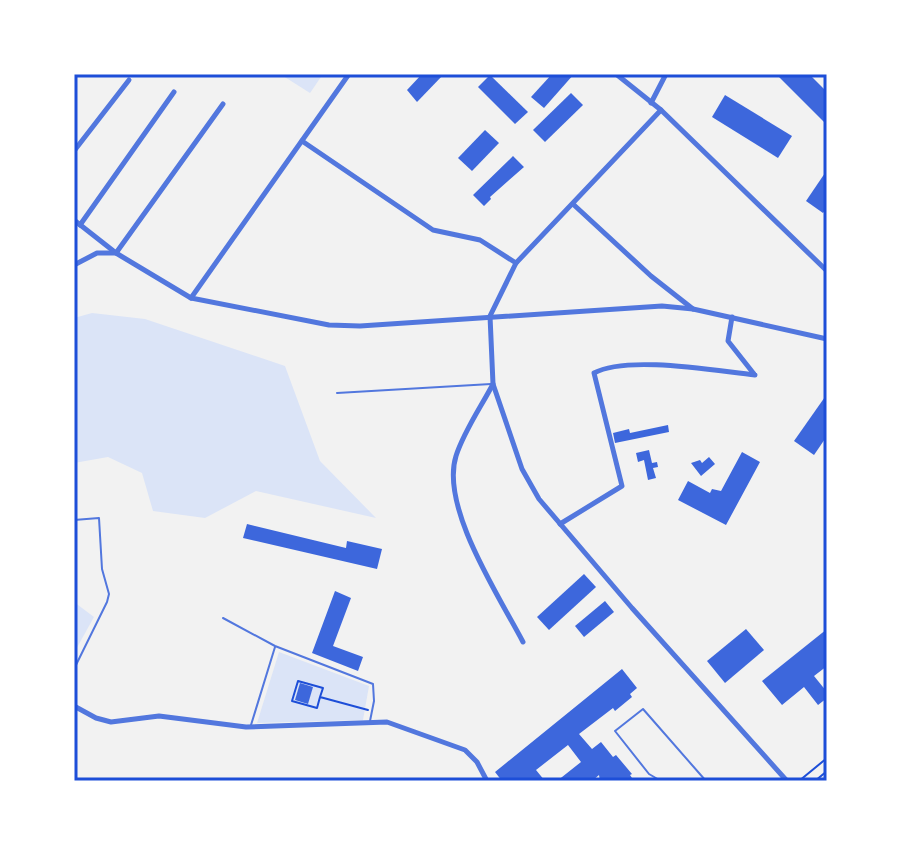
<svg xmlns="http://www.w3.org/2000/svg" width="901" height="855" font-family="'Source Sans 3',sans-serif">
	<rect width="100%" height="100%" fill="#f2f2f2"/>
	<!-- green -->
	<g fill="#dbe4f7">
		<polygon points="280,74 323,74 310,93"/>
		<polygon points="92,313 145,319 285,366 320,461 376,518 256,491 205,518 153,511 142,473 108,457 74,463 74,318"/>
		<polygon points="74,602 94,617 74,653"/>
		<polygon points="279,652 369,686 363,720 257,723"/>
	</g>
	<!-- building -->
	<g fill="#3d67dc">
		<polygon points="422,74 444,74 417,102 407,90"/>
		<polygon points="552,74 574,74 544,108 531,97"/>
		<polygon points="776,74 809,74 827,92 827,119 824,122"/>
		<polygon points="490,75 528,112 515,124 478,87"/>
		<polygon points="571,93 583,105 545,142 533,130"/>
		<polygon points="725,95 792,136 778,158 712,117"/>
		<polygon points="485,130 499,143 472,171 458,158"/>
		<polygon points="513,156 524,167 490,197 491,199 484,206 473,195"/>
		<polygon points="827,170 827,208 823,213 806,201"/>
		<polygon points="827,394 827,436 814,455 794,441"/>
		<polygon points="668,425 669,432 615,443 613,433 629,429 630,433"/>
		<polygon points="649,450 652,463 657,462 658,467 653,468 656,478 648,480 644,460 638,462 636,453"/>
		<polygon points="742,452 760,462 726,525 678,500 688,481 710,493 712,489 721,491"/>
		<polygon points="709,457 715,464 701,476 691,463 700,460 702,463"/>
		<polygon points="247,524 346,548 347,541 382,549 377,569 243,538"/>
		<polygon points="584,574 596,587 549,630 537,617"/>
		<polygon points="335,591 351,598 333,646 363,657 358,671 312,653"/>
		<polygon points="605,601 614,612 584,637 575,626"/>
		<polygon points="746,629 764,650 725,683 707,661"/>
		<polygon points="827,629 827,666 814,676 827,692 827,698 818,705 804,687 782,705 762,681"/>
		<polygon points="622,669 637,688 630,694 632,697 615,711 613,708 579,734 592,749 601,742 613,757 616,755 632,774 630,775 634,781 600,781 599,775 592,781 557,781 581,762 568,745 536,770 545,781 502,781 495,772"/>
		<polygon points="300,683 313,687 308,704 295,700"/>
	</g>
	<g fill="none" stroke-linecap="round" stroke-linejoin="round">
		<!-- path -->
		<g stroke="#1d4ed8" stroke-width="2">
			<polyline points="320,697 317,708 292,701 298,681 323,688 320,697 368,710"/>
			<polyline points="799,781 827,758"/>
			<polyline points="815,781 827,771"/>
		</g>
		<!-- service -->
		<g stroke="#5277de" stroke-width="2">
			<polyline points="337,393 491,384"/>
			<polyline points="74,520 99,518 102,569 109,594 107,602 74,669"/>
			<polyline points="223,618 275,646 373,684 374,701 370,721"/>
			<polyline points="251,725 275,647"/>
			<polyline points="661,781 649,774 615,731 643,709 706,781"/>
		</g>
		<!-- minor -->
		<g stroke="#5277de" stroke-width="5">
			<polyline points="616,74 661,110 827,271"/>
			<polyline points="651,103 666,74"/>
			<polyline points="661,110 516,263 490,316 493,384 522,469 539,499 632,608 787,781"/>
			<polyline points="302,141 433,230 480,240 516,263"/>
			<polyline points="74,151 129,80"/>
			<polyline points="574,205 651,276 693,309"/>
			<polyline points="74,220 116,253 223,104"/>
			<polyline points="80,225 174,92"/>
			<polyline points="74,265 97,253 116,253 191,298 329,325 360,326 662,306 693,309 827,339"/>
			<polyline points="191,298 349,74"/>
			<polyline points="732,317 728,341 754,374"/>
			<path d="M 493,384 C 481,407 464,431 456,456 C 440,507 499,596 523,642"/>
			<path d="M 560,524 L 622,486 L 594,373 C 627,355 716,371 755,375"/>
			<polyline points="74,706 96,718 111,722 159,716 246,727 387,722 465,750 477,762 487,781"/>
		</g>
	</g>
	<!-- border -->
	<rect width="901" height="855" fill="none" stroke="#ffffff" stroke-width="152"/>
	<rect x="76" y="76" width="749" height="703" fill="none" stroke="#1d4ed8" stroke-width="3"/>
</svg>
